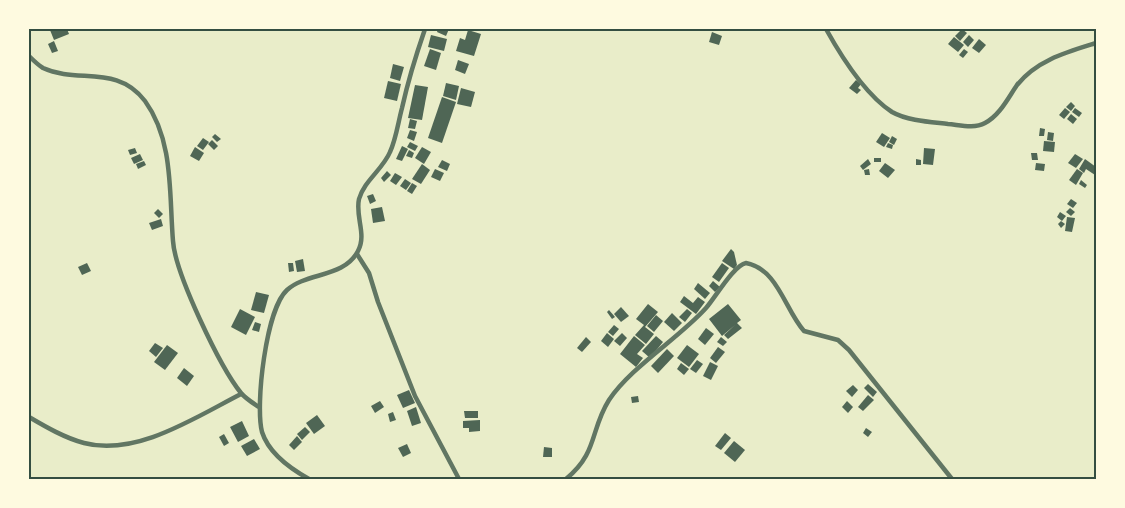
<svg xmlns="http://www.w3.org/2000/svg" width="1125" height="508" font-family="'DejaVu Sans',sans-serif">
	<rect width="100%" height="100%" fill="#e9edc9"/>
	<!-- building -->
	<g fill="#4f6655">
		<polygon points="54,29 67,29 69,34 54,40 50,30"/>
		<polygon points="438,29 449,29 446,36 437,32"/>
		<polygon points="962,29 967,33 960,41 955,36"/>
		<polygon points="468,30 481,34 474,56 456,51 460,38 465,40"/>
		<polygon points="712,32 722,36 719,45 709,42"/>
		<polygon points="431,35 447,39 444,51 428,47"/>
		<polygon points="969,35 974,40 968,47 963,42"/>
		<polygon points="954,37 964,45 958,52 948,44"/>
		<polygon points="979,39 986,45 979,53 972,48"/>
		<polygon points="54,41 58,51 52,53 48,44"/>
		<polygon points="430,49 441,53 436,70 424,66"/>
		<polygon points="964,49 968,52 963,58 959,55"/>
		<polygon points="458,60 469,64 465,74 455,70"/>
		<polygon points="393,64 404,67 400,81 390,78"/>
		<polygon points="856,80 861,84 858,88 861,90 857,94 849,88"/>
		<polygon points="388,81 401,84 397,101 384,98"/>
		<polygon points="446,83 459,86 456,100 443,96"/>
		<polygon points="415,85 428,87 422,120 408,118"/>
		<polygon points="461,88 475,92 471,107 457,104"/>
		<polygon points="442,97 456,102 442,143 428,138"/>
		<polygon points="1071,102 1075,106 1071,111 1066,107"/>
		<polygon points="1065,108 1070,112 1064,119 1059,115"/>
		<polygon points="1075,108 1082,113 1079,117 1072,112"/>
		<polygon points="1071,114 1077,119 1073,124 1067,119"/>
		<polygon points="410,119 417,121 415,129 408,128"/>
		<polygon points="1040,128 1045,129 1044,136 1039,136"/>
		<polygon points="410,130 417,132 414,141 407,138"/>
		<polygon points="1048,132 1054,133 1053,141 1047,140"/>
		<polygon points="882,133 890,138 884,147 876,142"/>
		<polygon points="215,134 221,139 217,142 212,137"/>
		<polygon points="892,136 897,139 894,145 889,142"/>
		<polygon points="203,138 209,142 203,150 197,146"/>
		<polygon points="212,140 218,146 214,150 208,144"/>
		<polygon points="1044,141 1055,142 1054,152 1043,151"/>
		<polygon points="410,142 418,146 415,151 407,147"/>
		<polygon points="888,143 893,145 892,149 886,147"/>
		<polygon points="402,146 408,149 402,161 396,159"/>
		<polygon points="195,147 204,153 199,161 190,156"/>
		<polygon points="422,147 431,152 424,164 415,158"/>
		<polygon points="135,148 137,153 130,155 128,150"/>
		<polygon points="924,148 935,149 933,165 923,164"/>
		<polygon points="409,150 414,153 412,158 406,156"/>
		<polygon points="1031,153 1037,153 1038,160 1032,160"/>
		<polygon points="140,154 143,160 134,164 131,158"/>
		<polygon points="1075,154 1083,159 1076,168 1068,163"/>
		<rect x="874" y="158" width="7" height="4"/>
		<polygon points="868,159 871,164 863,170 860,166"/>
		<polygon points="916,159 921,160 921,165 916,165"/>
		<polygon points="1085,159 1096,167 1095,175 1086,169 1084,173 1079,169"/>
		<polygon points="442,160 450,164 447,171 438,167"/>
		<polygon points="144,161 146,165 138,169 136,164"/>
		<polygon points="885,163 895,170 888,178 879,171"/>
		<polygon points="1036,163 1045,164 1044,171 1035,170"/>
		<polygon points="422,164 430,170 421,184 412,179"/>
		<polygon points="435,169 444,173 440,181 431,177"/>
		<polygon points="869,169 870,175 865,175 864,170"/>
		<polygon points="1077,169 1083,173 1076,185 1069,180"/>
		<polygon points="387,171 391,175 384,182 381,178"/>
		<polygon points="395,173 402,177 396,185 390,181"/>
		<polygon points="405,179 411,183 406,190 400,186"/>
		<polygon points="1081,180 1087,185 1085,188 1079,184"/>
		<polygon points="412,183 417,186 412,194 407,191"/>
		<polygon points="373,194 376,201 370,204 367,196"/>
		<polygon points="1071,199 1077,203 1073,208 1067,204"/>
		<polygon points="382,207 385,221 373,223 371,209"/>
		<polygon points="1070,208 1075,212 1071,216 1066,212"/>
		<polygon points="158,209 163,214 159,218 154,213"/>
		<polygon points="1060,212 1066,216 1062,221 1057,217"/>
		<polygon points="1067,217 1075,218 1072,232 1065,231"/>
		<polygon points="161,219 163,226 152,230 149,223"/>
		<polygon points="1061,221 1065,224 1061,228 1058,224"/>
		<polygon points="731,249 734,252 737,265 734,269 722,261"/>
		<polygon points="303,259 305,271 297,272 295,261"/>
		<polygon points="87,263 91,271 82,275 78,267"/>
		<polygon points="288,263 293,263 294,271 289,272"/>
		<polygon points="722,263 729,268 719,282 712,277"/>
		<polygon points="713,281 720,287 715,292 709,286"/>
		<polygon points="698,283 710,293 705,299 694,289"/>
		<polygon points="256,292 269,295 264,313 251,310"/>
		<polygon points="684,296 693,303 698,297 705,302 696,314 680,302"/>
		<polygon points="648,304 658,312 645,327 654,334 646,344 635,335 644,325 636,319"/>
		<polygon points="728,304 741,320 737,323 742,328 728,339 724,335 735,325 722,336 709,319"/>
		<polygon points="621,307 629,316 621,322 614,314"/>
		<polygon points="240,309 255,317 246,335 231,327"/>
		<polygon points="687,309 692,313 685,322 679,317"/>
		<polygon points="609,310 615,317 612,319 607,312"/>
		<polygon points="672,313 682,323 674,331 664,322"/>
		<polygon points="656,315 663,321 654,332 647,326"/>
		<polygon points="255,322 261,324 259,332 252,330"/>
		<polygon points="614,325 619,329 613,336 608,332"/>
		<polygon points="706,328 714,334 705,345 698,339"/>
		<polygon points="607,333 614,339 608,347 601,341"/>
		<polygon points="622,333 627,338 620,346 614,341"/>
		<polygon points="634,336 645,345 637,354 643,358 636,367 620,354"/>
		<polygon points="656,336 663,342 650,358 642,351"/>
		<polygon points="586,337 591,342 582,352 577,348"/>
		<polygon points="721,337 727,342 723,346 717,342"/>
		<polygon points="155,343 163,348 156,357 149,351"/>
		<polygon points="167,345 178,353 165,370 154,362"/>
		<polygon points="687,345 699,354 689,367 677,358"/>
		<polygon points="718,347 725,352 716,363 710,358"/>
		<polygon points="667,349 674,356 658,373 651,366"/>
		<polygon points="697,360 703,364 696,373 690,369"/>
		<polygon points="710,362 718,366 711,380 703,376"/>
		<polygon points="681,363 689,369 684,375 677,369"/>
		<polygon points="184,368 194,376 187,386 177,378"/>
		<polygon points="868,384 877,392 873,397 864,388"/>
		<polygon points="853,385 858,390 852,397 846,391"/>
		<polygon points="409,390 415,403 403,408 397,395"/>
		<polygon points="868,395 874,400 863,411 858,407"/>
		<polygon points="638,396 639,402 632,403 631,397"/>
		<polygon points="380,401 384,407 375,413 371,406"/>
		<polygon points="847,401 853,407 848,413 842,407"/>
		<polygon points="416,407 421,423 412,426 407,411"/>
		<polygon points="464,411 478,411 478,418 465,418"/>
		<polygon points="393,412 396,420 390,422 388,414"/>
		<polygon points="317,415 325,426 314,434 306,423"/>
		<polygon points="480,420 480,431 469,432 469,428 463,428 463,421"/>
		<polygon points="242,421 249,436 238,442 230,427"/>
		<polygon points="305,427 310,432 302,440 297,434"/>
		<polygon points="866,428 872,432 868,437 863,433"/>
		<polygon points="725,433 731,438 721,450 715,446"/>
		<polygon points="224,434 229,443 224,446 219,437"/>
		<polygon points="297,436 302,442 294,450 289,445"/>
		<polygon points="254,439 260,449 247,456 241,446"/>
		<polygon points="734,441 745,450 735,462 724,453"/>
		<polygon points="407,444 411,453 403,457 398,448"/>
		<polygon points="544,447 552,448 552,457 543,457"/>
	</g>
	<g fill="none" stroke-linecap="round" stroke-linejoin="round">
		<!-- minor -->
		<g stroke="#617663" stroke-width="4.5">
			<path d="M 826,29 C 841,56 866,95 892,112 C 908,121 931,122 948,124 C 960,125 974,129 985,123 C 1000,115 1008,98 1017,85 C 1037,60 1067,52 1096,43"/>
			<path d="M 29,56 C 33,60 38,65 43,68 C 78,84 117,64 145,101 C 174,141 169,194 173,241 C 175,273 220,367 241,393 C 246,399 253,403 259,407"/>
			<polyline points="357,254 369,273 378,302 415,396 459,479"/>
			<path d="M 29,417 C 46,427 65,438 84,443 C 136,457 196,417 241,394"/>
			<path d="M 309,479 C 291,469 269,454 262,432 C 255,405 266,309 287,290 C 307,272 344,278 358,251 C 367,234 355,217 359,199 C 364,181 383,169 390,152 C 396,139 398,123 402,108 C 408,81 416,55 425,29"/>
			<path d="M 566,479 C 598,453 590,430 609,400 C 631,367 678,339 706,308 C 715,298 734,265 746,263 C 778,269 785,310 804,331 L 838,340 L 849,350 L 952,479"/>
		</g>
	</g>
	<!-- border -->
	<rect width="1125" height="508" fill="none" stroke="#fefae0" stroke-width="60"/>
	<rect x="30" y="30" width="1065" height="448" fill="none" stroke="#344e41" stroke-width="2"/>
</svg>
